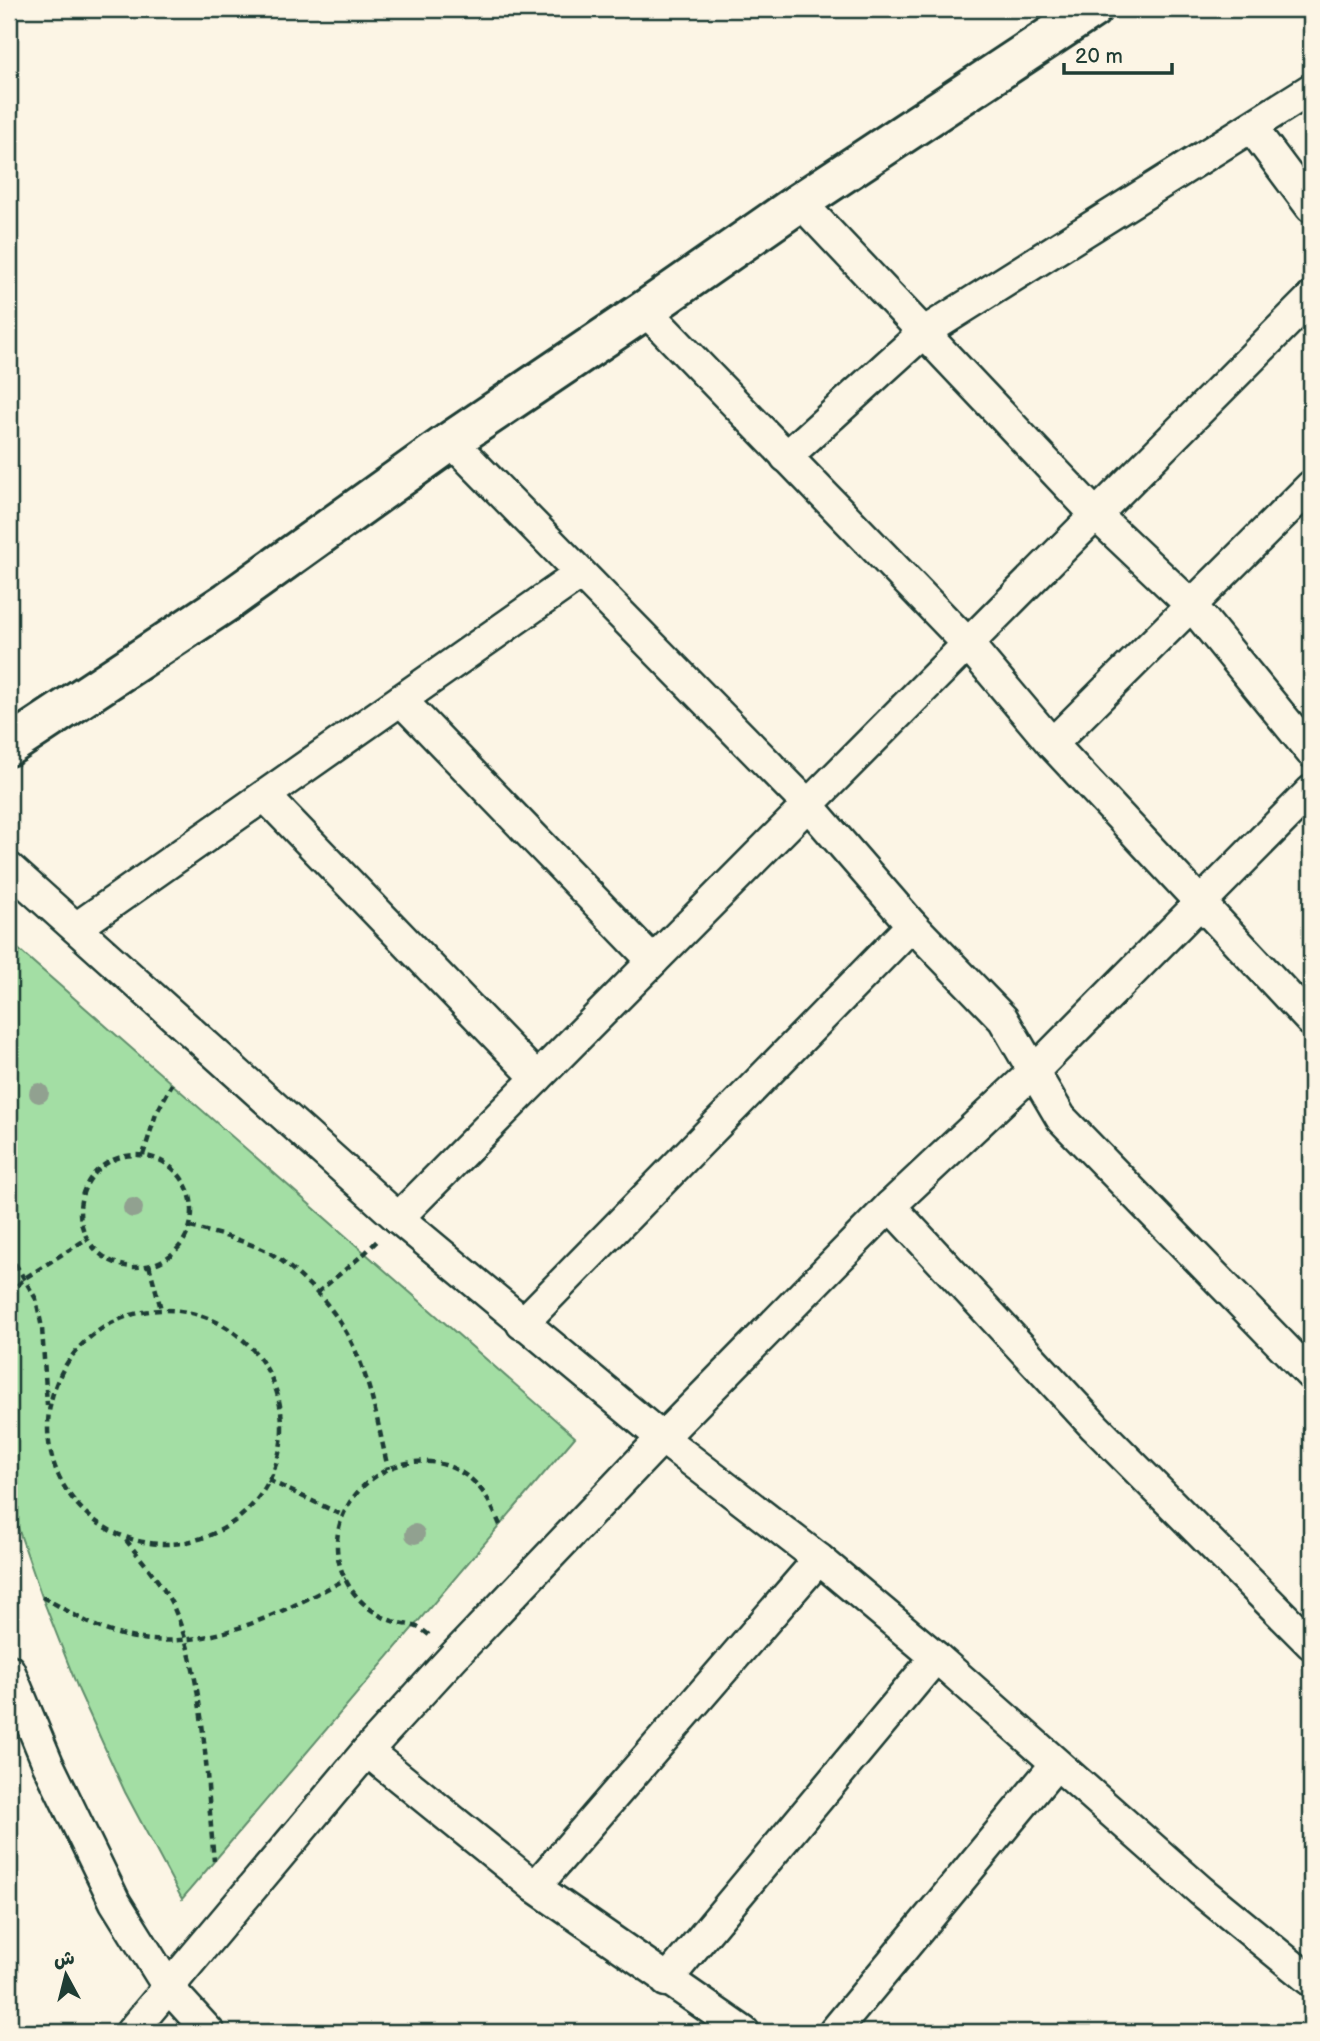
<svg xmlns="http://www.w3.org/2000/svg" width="1320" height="2041" font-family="'Balsamiq Sans','Playpen Sans Arabic',sans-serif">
	<rect width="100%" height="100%" fill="#fcf5e5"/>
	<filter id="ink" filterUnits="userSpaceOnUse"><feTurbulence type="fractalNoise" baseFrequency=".0143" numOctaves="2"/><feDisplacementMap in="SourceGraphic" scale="14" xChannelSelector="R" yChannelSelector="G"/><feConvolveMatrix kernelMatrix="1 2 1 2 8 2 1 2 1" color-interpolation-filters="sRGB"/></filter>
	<g filter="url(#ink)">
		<!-- green -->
		<polygon fill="#a3dea4" stroke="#618e6c" stroke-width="2" points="9,941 575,1437 182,1899 125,1792 79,1691 42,1597 9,1502"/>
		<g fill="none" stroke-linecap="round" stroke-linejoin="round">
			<!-- street casing -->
			<g stroke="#1f3d34" stroke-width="35">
				<g id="street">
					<polyline points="1252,128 1311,207"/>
					<polyline points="800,202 1096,515 1192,606 1311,752"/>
					<polyline points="645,310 968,644 1052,744 1311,1021"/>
					<polyline points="451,441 808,805 912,925 1003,1019 1061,1118 1311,1375"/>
					<polyline points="786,457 923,333 1311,89"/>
					<polyline points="401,700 653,961"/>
					<polyline points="1052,744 1311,486"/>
					<polyline points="265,796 537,1078"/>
					<polyline points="9,868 398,1218 662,1438 819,1559 936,1657 1201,1891 1311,1981"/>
					<polyline points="76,928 580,574"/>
					<polyline points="890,1206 1095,1427 1311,1644"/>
					<polyline points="398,1218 1311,298"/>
					<polyline points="522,1324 912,925"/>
					<polyline points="9,1670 48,1764 115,1902 168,1987 209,2032"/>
					<polyline points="367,1751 535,1887 744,2032"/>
					<polyline points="535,1887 819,1559"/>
					<polyline points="666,1981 936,1657"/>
					<polyline points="131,2032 367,1751 454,1656 662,1438 890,1206 1034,1071 1311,791"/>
					<polyline points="834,2032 1056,1764"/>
				</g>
			</g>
			<!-- secondary casing -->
			<g stroke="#1f3d34" stroke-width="44">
				<polyline id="secondary" points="9,746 228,601 451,441 645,310 800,202 1092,9"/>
			</g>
			<!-- path -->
			<g stroke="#1f3d34" stroke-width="4.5" stroke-dasharray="7 5" stroke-linecap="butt">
				<polyline points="143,1155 156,1114 172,1084"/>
				<circle cx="136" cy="1211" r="56"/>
				<path d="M 190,1227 C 214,1233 239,1239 262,1249 C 278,1256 292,1269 305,1281 C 363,1334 372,1396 388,1469"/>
				<polyline points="9,1253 36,1299 42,1328 47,1405"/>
				<polyline points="149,1265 161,1309"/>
				<polyline points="317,1293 365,1253 377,1241"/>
				<polyline points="9,1294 25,1278 88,1238"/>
				<circle cx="165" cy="1427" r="117"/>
				<polyline points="268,1480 342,1515"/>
				<path d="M 126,1540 C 142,1561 162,1583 173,1606 C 206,1680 206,1781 214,1861"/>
				<path d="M 42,1597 C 62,1607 82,1621 103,1629 C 189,1662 271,1618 346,1579"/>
				<path d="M 429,1635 C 415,1624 416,1627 400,1623 C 380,1619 360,1604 349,1586 C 302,1509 403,1423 472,1480 C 486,1492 493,1509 500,1525"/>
			</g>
			<!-- street -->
			<use href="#street" stroke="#fcf5e5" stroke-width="30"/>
			<!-- secondary -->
			<use href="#secondary" stroke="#fcf5e5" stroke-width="38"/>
		</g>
		<!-- trees -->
		<g fill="#91a190">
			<circle cx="39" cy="1093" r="10"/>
			<circle cx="133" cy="1208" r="10"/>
			<circle cx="415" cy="1534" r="10"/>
		</g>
	</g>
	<!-- margin -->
	<rect width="1320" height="2041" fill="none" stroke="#fcf5e5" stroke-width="35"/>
	<rect x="18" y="18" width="1285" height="2006" fill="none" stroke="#1f3d34" stroke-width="2.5" filter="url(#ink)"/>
	<!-- north arrow -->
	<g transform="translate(66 1975) rotate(353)" stroke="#fcf5e5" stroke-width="5" paint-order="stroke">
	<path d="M0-5L12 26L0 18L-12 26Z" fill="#1f3d34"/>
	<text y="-10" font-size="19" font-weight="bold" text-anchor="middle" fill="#1f3d34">ش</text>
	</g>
	<!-- scale -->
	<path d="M1064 63v10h108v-10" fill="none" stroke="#1f3d34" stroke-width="3.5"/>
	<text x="1075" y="63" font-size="21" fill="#1f3d34" stroke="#fcf5e5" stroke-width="5" paint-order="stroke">20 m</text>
</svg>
